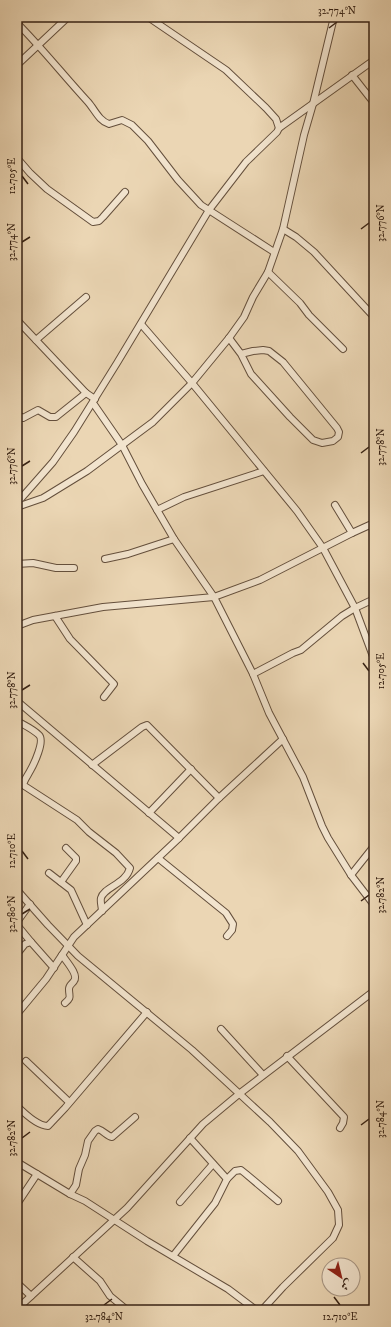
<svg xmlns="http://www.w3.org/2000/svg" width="391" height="1327" font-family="'IM FELL DW Pica',Amiri,serif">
	<rect width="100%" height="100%" fill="#ebd6b4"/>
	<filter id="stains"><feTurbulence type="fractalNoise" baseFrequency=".005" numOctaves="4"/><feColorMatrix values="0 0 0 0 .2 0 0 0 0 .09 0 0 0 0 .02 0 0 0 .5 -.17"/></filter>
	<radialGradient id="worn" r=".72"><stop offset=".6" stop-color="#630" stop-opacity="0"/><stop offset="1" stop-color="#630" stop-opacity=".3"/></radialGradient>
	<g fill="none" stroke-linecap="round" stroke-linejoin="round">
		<!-- minor casing -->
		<g stroke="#644f3c" stroke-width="8">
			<g id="minor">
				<path d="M 17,23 C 42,48 64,76 88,102 C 95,110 99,121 109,124 L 122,120 L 132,125 L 148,141 L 178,180 L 201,205 L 274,252"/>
				<polyline points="17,65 68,17"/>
				<polyline points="352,75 374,103"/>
				<polyline points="279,128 374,60"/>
				<polyline points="17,158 30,173 47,189 93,222 99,221 103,217 125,192"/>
				<polyline points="283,229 296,237 314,252 374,317"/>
				<polyline points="268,272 300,303 309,315 343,349"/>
				<polyline points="17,320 86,393 95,399"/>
				<polyline points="141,324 192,383 297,511 323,548 355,608 374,659"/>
				<polyline points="229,338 241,354 251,374 290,417 313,440 322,443 333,441 338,437 339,432 337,428 283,362 269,351 263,350 253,351 241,354"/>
				<polyline points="36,340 86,297"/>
				<polyline points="93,403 122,445 142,484 174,539 214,597 253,674 269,713 303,777 322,826 328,838 351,875 374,905"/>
				<polyline points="17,413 21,417 23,418 38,410 50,417 56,417 86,393"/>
				<polyline points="17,503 53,462 74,432 117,363 209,210 246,162 277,132 279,128 276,119 266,108 226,70 148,17"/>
				<polyline points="335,505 352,533"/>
				<polyline points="17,507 43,498 48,495 87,471 153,422 192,383 229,338 244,317 253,297 268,272 283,229 304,135 313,104 334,17"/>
				<polyline points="157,510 184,497 264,471"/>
				<polyline points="105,559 128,554 174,539"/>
				<polyline points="17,564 33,563 56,568 74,568"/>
				<polyline points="55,616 70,639 114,684 104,697"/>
				<polyline points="17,626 33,620 103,607 214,597 260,580 352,533 374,523"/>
				<polyline points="253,674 293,653 301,650 342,616 355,608 374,599"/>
				<polyline points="17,701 179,838"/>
				<path d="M 17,721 C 24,725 33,729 39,735 C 45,741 34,764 30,771 C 28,775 24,780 23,785 L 77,820 L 89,832 L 116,853 L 130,868 C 126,884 104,887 101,898 C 100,902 102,907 102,911"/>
				<polyline points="92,765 142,727 147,725 219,798"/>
				<polyline points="149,813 191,769"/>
				<polyline points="158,858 226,913 233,924 232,930 227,936"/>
				<polyline points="49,873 71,890 87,925"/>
				<polyline points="351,875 374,846"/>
				<polyline points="61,882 76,861 76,858 66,848"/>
				<polyline points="17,890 48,925 78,956 192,1050 270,1122 298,1151 328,1192 338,1210 339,1225 333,1238 283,1287 262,1310"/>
				<polyline points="17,922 30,904"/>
				<polyline points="17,925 31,942"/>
				<polyline points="17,954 25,944 31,942 54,968"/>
				<path d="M 62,955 C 66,961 79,975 74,981 C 72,984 69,985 69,989 C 69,997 72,997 65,1003"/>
				<polyline points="17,1014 46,979 74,937 179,838 219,798 283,739"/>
				<polyline points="221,1029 263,1075"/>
				<polyline points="287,1056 344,1117 343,1123 340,1128"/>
				<polyline points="26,1061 69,1102"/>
				<path d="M 17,1106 C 24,1113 38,1126 48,1126 L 65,1108 L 147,1012"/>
				<polyline points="190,1138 227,1179"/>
				<polyline points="17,1162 70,1194 85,1201 147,1241 228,1289 256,1310"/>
				<path d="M 70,1194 L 76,1185 L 79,1169 L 85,1155 L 88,1141 L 95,1131 L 98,1129 C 104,1131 107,1136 112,1137 L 135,1117"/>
				<polyline points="180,1202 213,1164"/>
				<polyline points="17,1204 37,1174"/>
				<polyline points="173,1256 215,1203 227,1179 235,1171 241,1170 246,1174 278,1201"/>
				<polyline points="73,1257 100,1281 110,1296 127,1310"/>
				<polyline points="17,1283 31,1296"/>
				<polyline points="17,1309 127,1208 203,1124 239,1094 374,991"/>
			</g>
		</g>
		<!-- minor -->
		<use href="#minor" stroke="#f2e4ce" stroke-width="6"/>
	</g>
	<!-- ticks -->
	<path fill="none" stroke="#372214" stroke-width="1.5" d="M 329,28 L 337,22M 22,176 L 28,184M 361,229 L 369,223M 22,242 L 30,237M 361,453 L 369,447M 22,466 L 30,461M 363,663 L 369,671M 22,690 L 30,685M 22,851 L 28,859M 361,901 L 369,895M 22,914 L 30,909M 361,1125 L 369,1119M 22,1138 L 30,1132M 334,1297 L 340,1305M 104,1305 L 112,1299"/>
	<!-- margin -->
	<rect width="391" height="1327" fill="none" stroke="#ebd6b4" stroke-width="44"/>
	<!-- north arrow -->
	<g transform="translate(341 1277) rotate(145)"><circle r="19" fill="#f2e4ce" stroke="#a79684"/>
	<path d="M0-3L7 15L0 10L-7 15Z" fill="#8f2418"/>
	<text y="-6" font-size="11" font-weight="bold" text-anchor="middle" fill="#372214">ش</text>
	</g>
	<rect x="22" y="22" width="347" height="1283" fill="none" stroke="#372214" stroke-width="1.5"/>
	<g font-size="10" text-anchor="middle" fill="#372214">
		<text x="337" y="14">32.774°N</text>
		<text transform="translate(11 176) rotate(-90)" y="4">12.705°E</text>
		<text transform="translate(380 223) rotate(-90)" y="4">32.776°N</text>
		<text transform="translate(11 242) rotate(-90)" y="4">32.774°N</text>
		<text transform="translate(380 447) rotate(-90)" y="4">32.778°N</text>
		<text transform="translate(11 466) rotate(-90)" y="4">32.776°N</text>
		<text transform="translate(380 671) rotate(-90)" y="4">12.705°E</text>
		<text transform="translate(11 690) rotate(-90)" y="4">32.778°N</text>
		<text transform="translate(11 851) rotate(-90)" y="4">12.710°E</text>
		<text transform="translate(380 895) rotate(-90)" y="4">32.782°N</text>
		<text transform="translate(11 914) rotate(-90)" y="4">32.780°N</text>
		<text transform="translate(380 1119) rotate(-90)" y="4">32.784°N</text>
		<text transform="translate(11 1138) rotate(-90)" y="4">32.782°N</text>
		<text x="104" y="1320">32.784°N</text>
		<text x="340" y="1320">12.710°E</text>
	</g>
	<rect width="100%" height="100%" filter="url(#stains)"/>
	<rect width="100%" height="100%" fill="url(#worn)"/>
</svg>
